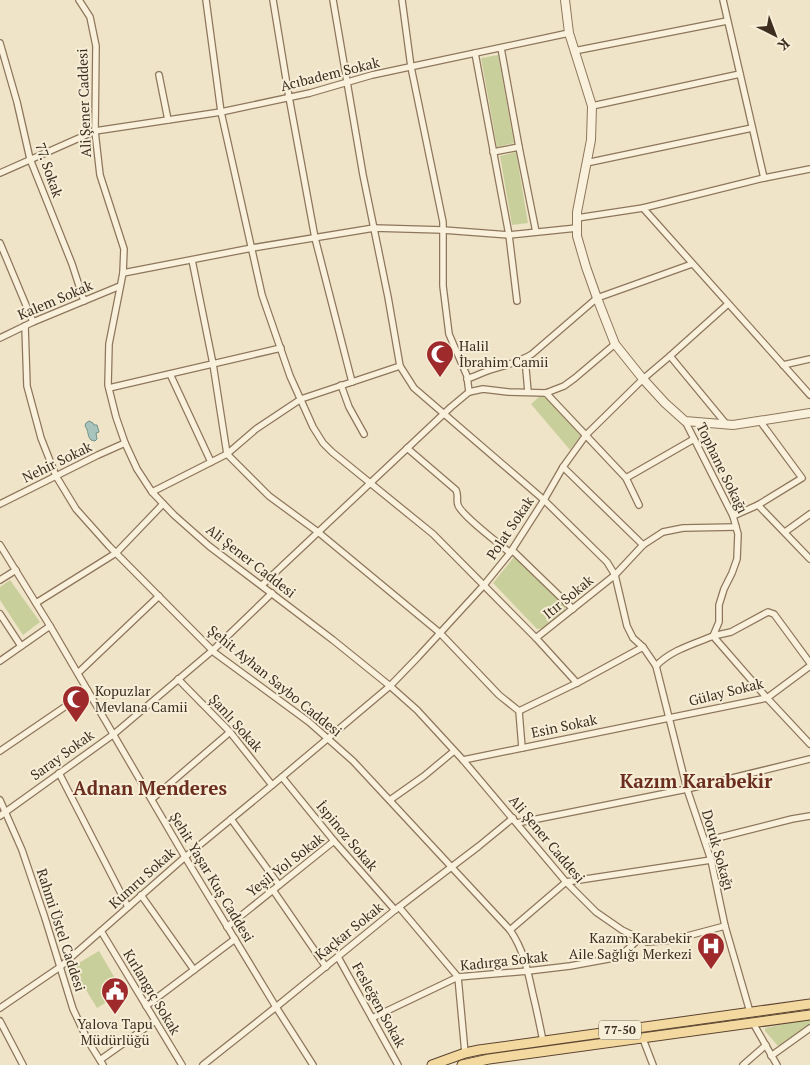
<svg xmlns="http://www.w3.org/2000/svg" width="810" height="1065" font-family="'PT Serif',serif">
	<rect width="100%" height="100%" fill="#f0e4c8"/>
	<!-- green -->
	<g fill="#c9cf9b">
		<polygon points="498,55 514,143 497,147 481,58"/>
		<polygon points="516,152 528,223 512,225 500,156"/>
		<polygon points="540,396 546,398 581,435 570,450 531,404"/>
		<polygon points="514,557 517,557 565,605 565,610 545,628 537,629 493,583"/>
		<polygon points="10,580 40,622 23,635 0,600 0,587"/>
		<polygon points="99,951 123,992 97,1008 72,967"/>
		<polygon points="810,1019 810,1025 778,1046 765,1031 765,1028"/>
	</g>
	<!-- water -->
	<path fill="#a9c4bc" stroke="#6f938a" d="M 89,421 L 93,423 L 94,425 L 97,425 L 99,432 L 96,433 L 97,439 L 95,441 L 91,440 C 87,436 89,431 85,426 L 86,423 Z"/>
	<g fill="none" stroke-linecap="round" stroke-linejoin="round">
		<!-- minor casing -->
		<g stroke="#8d765c" stroke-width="8">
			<g id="minor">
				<polyline points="79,0 90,17 96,46 95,131 100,175 124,249 123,273 109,344 108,385 116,417 125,443 137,469 152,492 174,515 209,546 333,640 390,686 417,710 463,760 566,882 596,912 622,930 647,942 672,940 725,926"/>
				<polyline points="206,0 221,112 262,295 290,376 313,427 323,443 332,452 433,534 536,638 577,683"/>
				<polyline points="273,0 289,97 315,238 352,382"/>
				<polyline points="333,0 363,175 388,297 400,366 414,388 544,500 607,562 615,575 627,626 633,638 643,647 656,666 687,789 711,860 725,926 750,1012"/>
				<polyline points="402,0 411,67 443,222 443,286 449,334 467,376 469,392"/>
				<polyline points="723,0 764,178"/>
				<polyline points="0,43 17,102 30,159 72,264 84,301"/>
				<polyline points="501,48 519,147 536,232"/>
				<polyline points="574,51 727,21"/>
				<polyline points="475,53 509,235 517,301"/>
				<polyline points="159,75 168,120"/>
				<polyline points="592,106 740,74"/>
				<polyline points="493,152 519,147"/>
				<polyline points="586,163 752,128"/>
				<polyline points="0,173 95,131 221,112 310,93 372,75 569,33"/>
				<polyline points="643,208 810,395"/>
				<polyline points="577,218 643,208 764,178 810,169"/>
				<polyline points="0,243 33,322"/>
				<polyline points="192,260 213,364 227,454 269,496 318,532 440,633 499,695 519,711 522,748"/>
				<polyline points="123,273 252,248 374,228 443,230 509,235 577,228"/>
				<path d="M 25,326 L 27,386 L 41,438 L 56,476 L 76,509 L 109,546 L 215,653 L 309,722 L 353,761 L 510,930 C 524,950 528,972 533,995 C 537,1011 540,1026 543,1041"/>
				<polyline points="0,338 33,322 120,286"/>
				<polyline points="670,356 727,425"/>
				<polyline points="525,358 528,392"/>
				<polyline points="783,365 810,359"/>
				<polyline points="170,374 211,462"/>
				<path d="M 467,379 C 475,376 482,373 490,370 C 506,365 518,363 532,354 L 597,298 L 692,264"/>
				<polyline points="341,385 349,407 364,434"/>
				<polyline points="109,388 281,348"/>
				<polyline points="546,393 626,478 639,505"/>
				<path d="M 407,448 L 456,490 C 459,496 456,500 458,505 C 462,516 500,544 510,553"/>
				<polyline points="563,467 643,545"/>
				<polyline points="626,478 694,439"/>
				<polyline points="152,492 227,454 256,429 301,399 400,366"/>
				<polyline points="0,504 98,455 125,443"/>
				<polyline points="758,505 810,559"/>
				<polyline points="733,516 758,505 802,478 760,421"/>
				<polyline points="785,532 810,514"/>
				<polyline points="0,545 50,626 185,857 276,1007 313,1065"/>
				<polyline points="512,550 573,609"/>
				<polyline points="0,580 16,570"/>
				<polyline points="262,585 451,407 469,392 483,389 508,392 546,393 564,386 575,378 615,344"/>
				<polyline points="36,603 116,553 163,504"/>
				<polyline points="0,614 21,646"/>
				<polyline points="536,638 615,575 643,545 663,532 683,528 736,527"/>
				<polyline points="0,661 50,626"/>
				<polyline points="810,663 774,614 768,612 731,632 713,636 767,698 810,744"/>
				<path d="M 656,666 C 671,650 694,644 713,636 L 719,622 L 719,605 L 724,589 L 732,573 L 737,559 L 738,534 L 733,516 L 685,421"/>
				<polyline points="78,673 159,596"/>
				<polyline points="178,679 230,732 272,785"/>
				<polyline points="519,711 577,683 643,647"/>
				<polyline points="0,751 88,691"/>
				<polyline points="463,760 767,698 810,666"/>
				<polyline points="59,773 128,907"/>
				<polyline points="282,777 334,841 395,910"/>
				<polyline points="152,799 230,732"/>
				<polyline points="0,800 22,850 45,918 73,1009 88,1041 103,1065"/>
				<polyline points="390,800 424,776 454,751"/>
				<polyline points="0,816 114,734 213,650 272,593"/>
				<polyline points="231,819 279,885"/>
				<polyline points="517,823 687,789 810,759"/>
				<polyline points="705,841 792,819 810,816"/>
				<polyline points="273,890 326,967"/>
				<polyline points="141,895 194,970"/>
				<polyline points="399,907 458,977 465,1053"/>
				<polyline points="227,927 334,841"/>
				<polyline points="510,930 566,882 711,860"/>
				<polyline points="101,931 182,1065"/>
				<polyline points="338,957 398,1065"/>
				<polyline points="146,1006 235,939"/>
				<polyline points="0,1008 60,967 185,857 282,777 390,686 418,657 484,585 510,553 544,500 563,467 586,435 643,379 670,356 728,304"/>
				<polyline points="372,1018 458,977 528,971 570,966 619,957 640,938"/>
				<polyline points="0,1021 23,1065"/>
				<polyline points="753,1023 777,1065"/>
				<polyline points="643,1039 653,1065"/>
				<polyline points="771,1056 810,1028"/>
				<polyline points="100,1060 155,1021"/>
				<polyline points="203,1065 276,1007 395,910 479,846 513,818"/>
				<polyline points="743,1065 766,1045"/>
			</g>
		</g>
		<!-- tertiary casing -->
		<g stroke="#8d765c" stroke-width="10">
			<polyline id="tertiary" points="565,0 569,33 592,106 591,140 577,212 577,236 586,267 597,298 615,344 643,379 665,403 685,421 733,425 810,413"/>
		</g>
		<!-- primary casing -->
		<g stroke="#5b4430" stroke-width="11">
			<g id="primary">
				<polyline points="432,1065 465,1053 479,1050 810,1004"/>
				<polyline points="462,1065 489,1059 810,1015"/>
			</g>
		</g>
		<!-- minor -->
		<use href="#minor" stroke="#faf1dc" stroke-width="5.5"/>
		<!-- tertiary -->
		<use href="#tertiary" stroke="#faf1dc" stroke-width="8"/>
		<!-- primary -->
		<use href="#primary" stroke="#f3d9a0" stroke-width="9"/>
	</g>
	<!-- icons -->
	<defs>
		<g id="mosque-pin" transform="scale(1.4375)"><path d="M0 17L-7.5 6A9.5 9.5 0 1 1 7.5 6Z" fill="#9e2a2b" stroke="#f7eed8"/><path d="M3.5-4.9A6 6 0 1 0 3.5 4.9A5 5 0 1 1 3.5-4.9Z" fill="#fff"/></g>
		<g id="hospital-pin" transform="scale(1.4375)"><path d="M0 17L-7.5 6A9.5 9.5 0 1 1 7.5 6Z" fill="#9e2a2b" stroke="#f7eed8"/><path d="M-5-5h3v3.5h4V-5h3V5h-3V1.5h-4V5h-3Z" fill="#fff"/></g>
		<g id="civic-pin" transform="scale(1.4375)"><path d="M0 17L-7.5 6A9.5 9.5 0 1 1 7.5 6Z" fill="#9e2a2b" stroke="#f7eed8"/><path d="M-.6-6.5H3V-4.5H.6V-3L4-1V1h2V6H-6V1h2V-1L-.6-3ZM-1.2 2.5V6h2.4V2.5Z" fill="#fff"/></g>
	</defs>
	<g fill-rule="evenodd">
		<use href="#mosque-pin" x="440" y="354"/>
		<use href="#mosque-pin" x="76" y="699"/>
		<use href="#hospital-pin" x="711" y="946"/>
		<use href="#civic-pin" x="115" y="991"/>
	</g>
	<g text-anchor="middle" stroke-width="4" stroke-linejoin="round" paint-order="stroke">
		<!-- shield labels -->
		<rect fill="#f7eed8" stroke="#756857" stroke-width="1" x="599" y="1020.5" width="42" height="19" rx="4"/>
		<g font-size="12" font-weight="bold" fill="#3d2e20">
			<text x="620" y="1034">77-50</text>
		</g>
		<!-- street labels -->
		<g font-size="14" fill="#3d2e20" stroke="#f7eed8">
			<text transform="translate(330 74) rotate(-14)" y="5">Acıbadem Sokak</text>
			<text transform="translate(84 103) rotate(-92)" y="5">Ali Şener Caddesi</text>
			<text transform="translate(49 170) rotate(71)" y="5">77. Sokak</text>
			<text transform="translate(55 300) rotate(-23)" y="5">Kalem Sokak</text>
			<text transform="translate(57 462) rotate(-26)" y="5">Nehir Sokak</text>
			<text transform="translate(722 468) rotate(64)" y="5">Tophane Sokağı</text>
			<text transform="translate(510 528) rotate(-56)" y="5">Polat Sokak</text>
			<text transform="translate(251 561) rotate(38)" y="5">Ali Şener Caddesi</text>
			<text transform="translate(568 597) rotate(-39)" y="5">Itır Sokak</text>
			<text transform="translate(275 681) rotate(39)" y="5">Şehit Ayhan Saybo Caddesi</text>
			<text transform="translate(726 692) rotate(-14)" y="5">Gülay Sokak</text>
			<text transform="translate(236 723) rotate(48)" y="5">Şanlı Sokak</text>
			<text transform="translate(564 726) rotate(-12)" y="5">Esin Sokak</text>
			<text transform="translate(62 755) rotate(-36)" y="5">Saray Sokak</text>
			<text transform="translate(347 836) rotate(50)" y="5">İspinoz Sokak</text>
			<text transform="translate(547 839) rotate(50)" y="5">Ali Şener Caddesi</text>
			<text transform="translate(718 850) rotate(74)" y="5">Doruk Sokağı</text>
			<text transform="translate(285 865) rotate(-38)" y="5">Yeşil Yol Sokak</text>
			<text transform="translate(212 877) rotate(59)" y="5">Şehit Yaşar Kuş Caddesi</text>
			<text transform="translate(142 878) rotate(-42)" y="5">Kumru Sokak</text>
			<text transform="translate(61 930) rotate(72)" y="5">Rahmi Üstel Caddesi</text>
			<text transform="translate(349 931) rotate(-39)" y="5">Kaçkar Sokak</text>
			<text transform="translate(504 961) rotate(-6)" y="5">Kadırga Sokak</text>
			<text transform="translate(152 992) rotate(59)" y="5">Kırlangıç Sokak</text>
			<text transform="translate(379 1005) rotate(61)" y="5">Fesleğen Sokak</text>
		</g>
		<!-- poi labels -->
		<g font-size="14" fill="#3d2e20" stroke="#f7eed8" text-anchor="start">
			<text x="459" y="351">Halil<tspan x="459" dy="16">İbrahim Camii</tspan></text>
			<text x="95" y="696">Kopuzlar<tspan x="95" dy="16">Mevlana Camii</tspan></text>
			<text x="692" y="943" text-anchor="end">Kazım Karabekir<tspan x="692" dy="16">Aile Sağlığı Merkezi</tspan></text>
			<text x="115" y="1029" text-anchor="middle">Yalova Tapu<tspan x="115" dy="16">Müdürlüğü</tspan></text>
		</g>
		<!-- district labels -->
		<g font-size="19" font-weight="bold" fill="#6b2e1e" stroke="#f7eed8">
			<text x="696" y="788">Kazım Karabekir</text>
			<text x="150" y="795">Adnan Menderes</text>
		</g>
	</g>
	<!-- north arrow -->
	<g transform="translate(775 35) rotate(138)" stroke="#f7eed8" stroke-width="4" paint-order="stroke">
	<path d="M0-4L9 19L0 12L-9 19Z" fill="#3d2e20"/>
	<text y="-8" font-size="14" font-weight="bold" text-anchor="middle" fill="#3d2e20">K</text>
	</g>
</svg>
